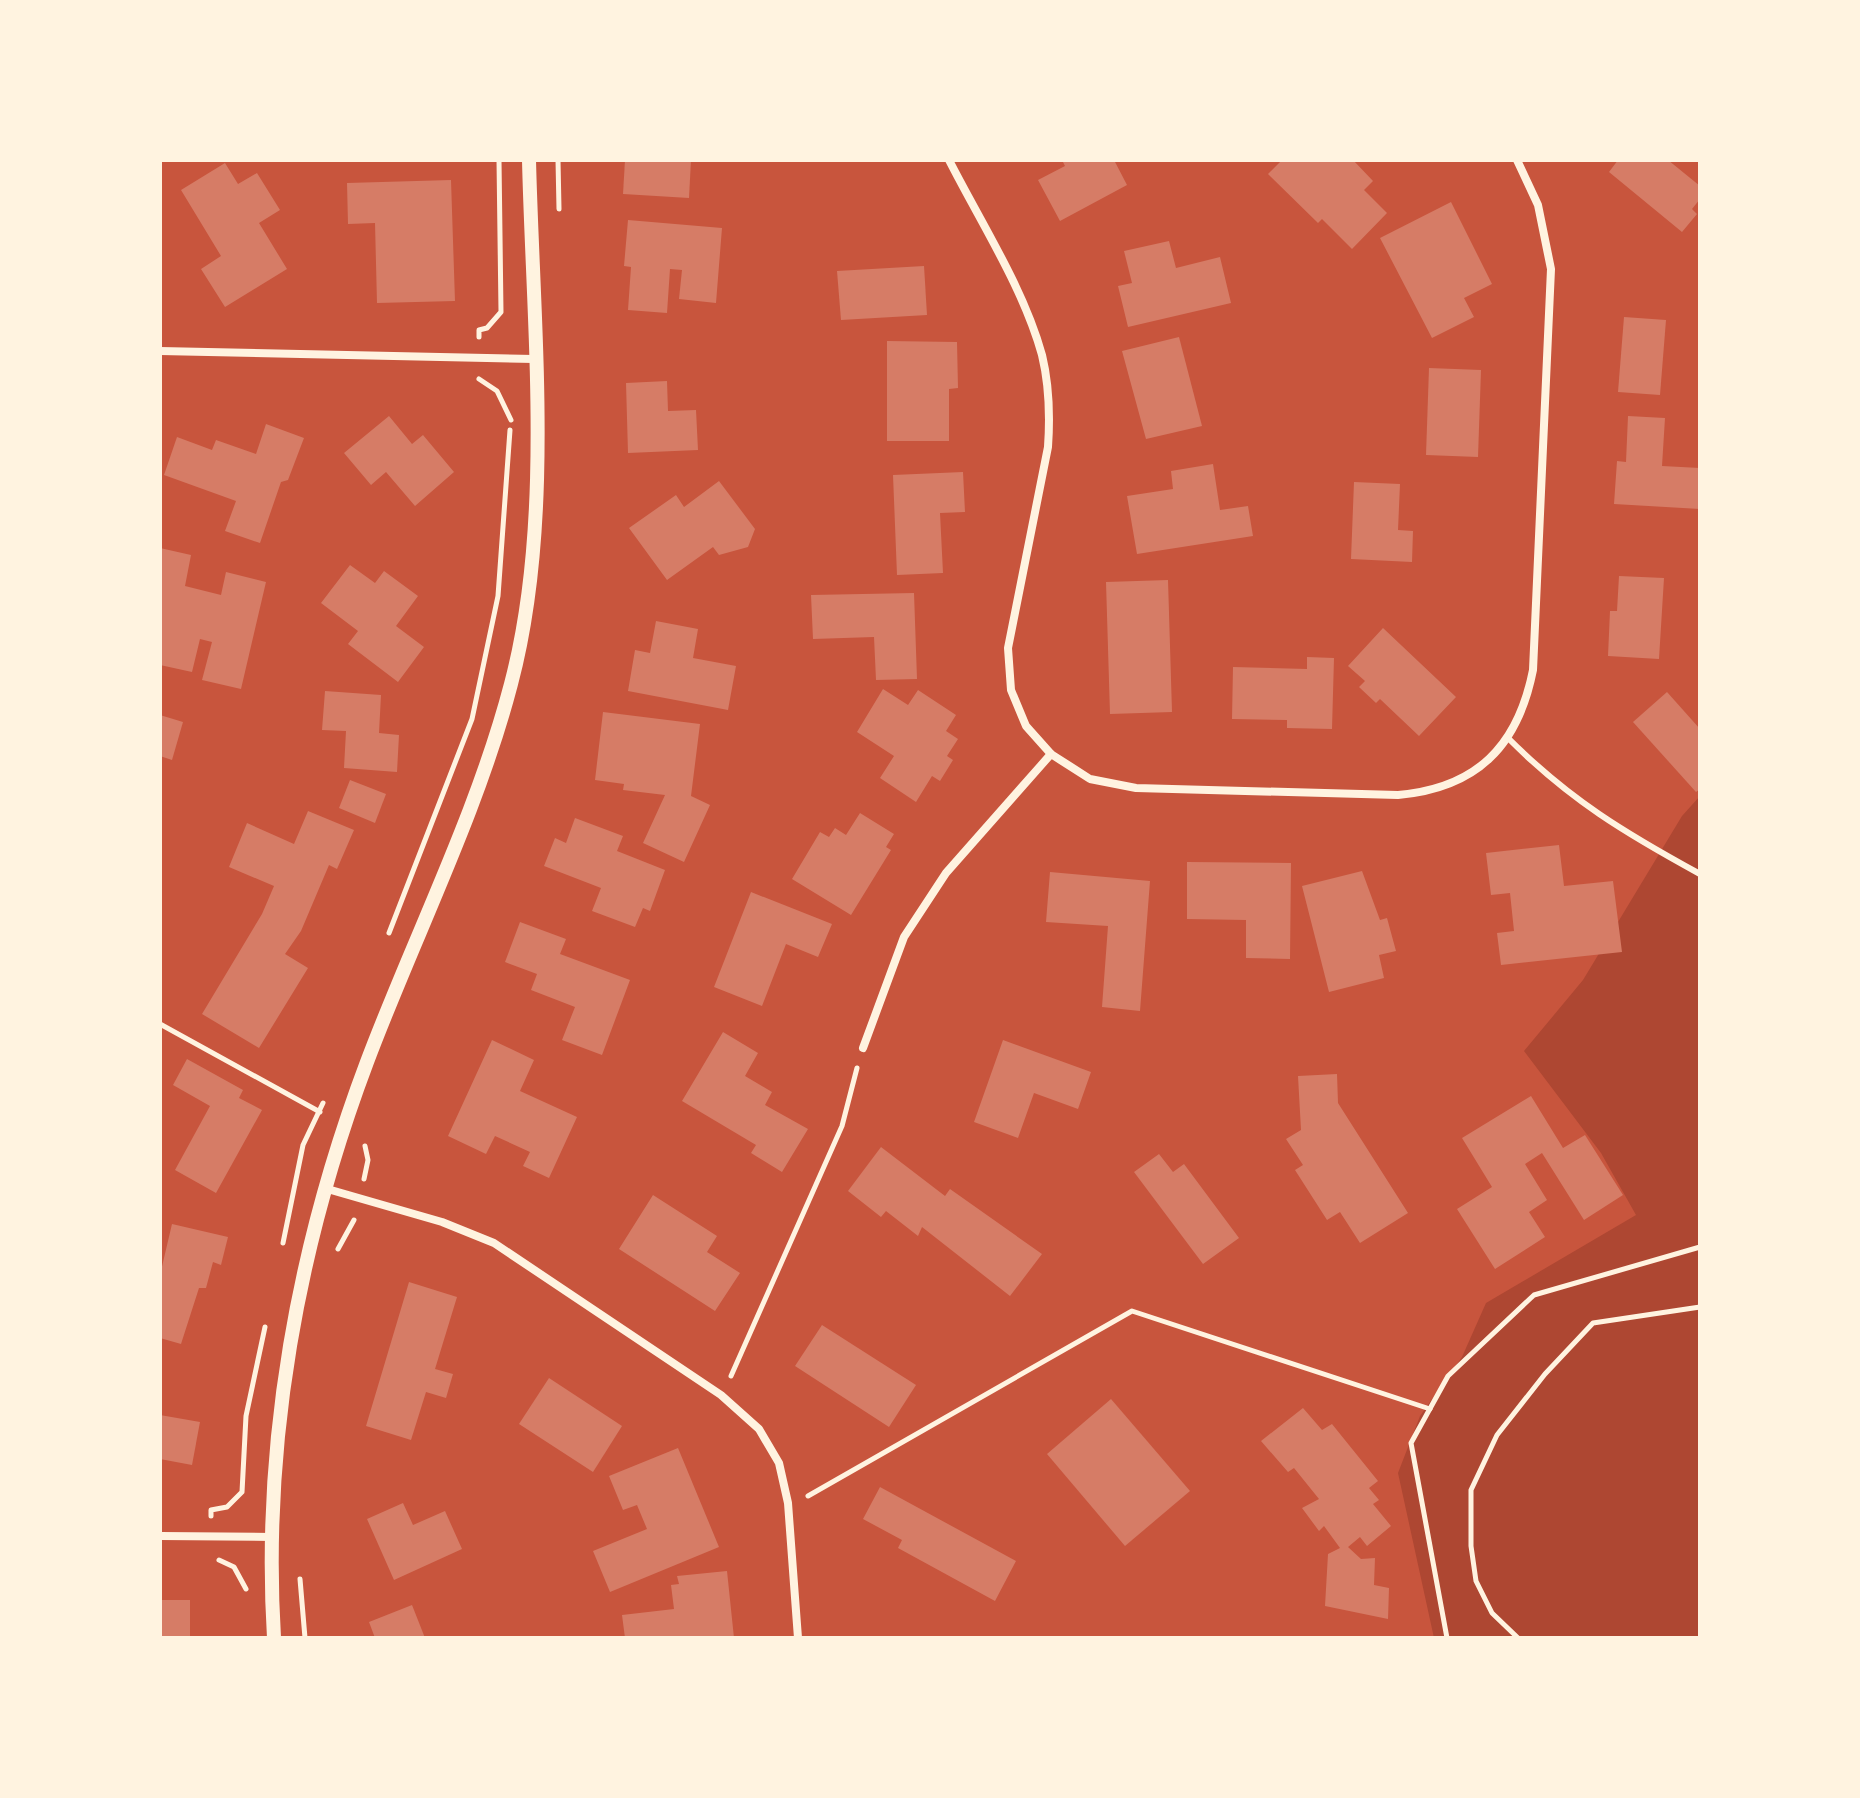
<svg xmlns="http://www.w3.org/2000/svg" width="1860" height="1798" font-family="'Times New Roman',serif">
	<rect width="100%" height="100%" fill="#c8553d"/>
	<!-- green -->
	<polygon fill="#ae4732" points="1700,796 1700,1638 1434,1638 1398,1473 1420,1416 1462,1357 1486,1303 1636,1215 1601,1153 1524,1051 1583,980 1682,816"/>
	<!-- building -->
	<g fill="#d67c66">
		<polygon points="625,160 691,160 689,198 623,194"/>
		<polygon points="1062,160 1114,160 1127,185 1060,221 1038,180 1065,166"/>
		<polygon points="1282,160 1353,160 1373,181 1364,190 1387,213 1352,249 1322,219 1318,223 1268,174"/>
		<polygon points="1618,160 1668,160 1700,186 1700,199 1692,209 1697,214 1682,232 1609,172"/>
		<polygon points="225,163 238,184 257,173 280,210 259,223 287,269 225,307 201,269 221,256 181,190"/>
		<polygon points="451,180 455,301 377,303 375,223 348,224 347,183"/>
		<polygon points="1451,202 1492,284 1464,298 1474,317 1432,338 1380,238"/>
		<polygon points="628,220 722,228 716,303 679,299 682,270 670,269 667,313 628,310 631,267 624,266"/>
		<polygon points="1169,241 1176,268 1220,257 1231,303 1128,327 1118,286 1132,283 1124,251"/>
		<polygon points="924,266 927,315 841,320 837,271"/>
		<polygon points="1624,317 1666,320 1660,395 1618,392"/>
		<polygon points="1179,337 1202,426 1146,439 1122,351"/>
		<polygon points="887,341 957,342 958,388 949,389 949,441 887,441"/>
		<polygon points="1429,368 1481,370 1478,457 1426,455"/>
		<polygon points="667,381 668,411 696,410 698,450 628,453 626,383"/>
		<polygon points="389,416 412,444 423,435 454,472 415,506 386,472 371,485 344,453"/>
		<polygon points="1628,416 1665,418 1662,466 1700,468 1700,509 1614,504 1617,461 1626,462"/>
		<polygon points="266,424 304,438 288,480 281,482 260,543 225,531 236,501 164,475 177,437 212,450 216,440 256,454"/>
		<polygon points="1213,464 1220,510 1248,506 1253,536 1137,554 1127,496 1173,489 1171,471"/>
		<polygon points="963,472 965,512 940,513 943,573 897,575 893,475"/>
		<polygon points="719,481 755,529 748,547 719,555 713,547 667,580 629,528 676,495 684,507"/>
		<polygon points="1354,482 1400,484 1398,530 1413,531 1412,562 1351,559"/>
		<polygon points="160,548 191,555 185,586 221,595 226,572 266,582 241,689 202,680 212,642 200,639 192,672 160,665"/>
		<polygon points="350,565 375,583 384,571 418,596 396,626 424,647 398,682 348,644 358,631 321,603"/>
		<polygon points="1619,576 1664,578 1659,659 1608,656 1610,611 1617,611"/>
		<polygon points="1168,580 1172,712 1110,714 1106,582"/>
		<polygon points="914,593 917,679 876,680 874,637 813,639 811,595"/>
		<polygon points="656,621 698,629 693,658 736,666 728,710 628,691 635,650 650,653"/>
		<polygon points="1383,628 1456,697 1419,736 1380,699 1376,703 1359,687 1365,681 1348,666"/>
		<polygon points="1307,657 1334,658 1332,729 1287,728 1287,720 1232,719 1233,667 1307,669"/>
		<polygon points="883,689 908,705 918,690 956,715 946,731 958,739 947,756 953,760 940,781 932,776 916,802 880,778 894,756 857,732"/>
		<polygon points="325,691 381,695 379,733 399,735 397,772 344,768 346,731 322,730"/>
		<polygon points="1667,692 1700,729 1700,789 1696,792 1633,722"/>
		<polygon points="603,712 700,724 691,796 710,805 684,862 643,843 665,795 623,790 624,784 595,780"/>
		<polygon points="160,715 183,722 172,760 160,756"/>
		<polygon points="350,780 386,794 375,823 339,808"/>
		<polygon points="308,811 354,830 337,869 329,865 301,931 285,954 308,968 259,1048 202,1014 262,914 274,886 229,867 247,823 294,844"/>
		<polygon points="860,813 894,834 886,847 891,850 851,915 792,879 820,832 829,837 835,828 846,835"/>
		<polygon points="575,818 623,836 617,851 665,870 650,911 643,908 635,927 592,911 601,888 544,866 555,838 566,843"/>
		<polygon points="1559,845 1564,886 1613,881 1622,952 1501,965 1497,933 1514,931 1510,893 1491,895 1486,853"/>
		<polygon points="1187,862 1291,863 1290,959 1246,958 1246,920 1187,919"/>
		<polygon points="1362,871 1380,920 1387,918 1396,951 1379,955 1384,978 1329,992 1302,886"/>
		<polygon points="1050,872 1150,881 1140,1011 1102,1007 1108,926 1046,922"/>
		<polygon points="751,892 832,924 818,957 786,944 762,1006 714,987"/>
		<polygon points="520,922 566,939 560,954 630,980 602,1055 562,1040 575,1007 531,990 537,974 505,962"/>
		<polygon points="723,1032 758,1053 745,1076 772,1092 765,1105 808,1129 782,1172 751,1153 756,1145 682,1101"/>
		<polygon points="492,1040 534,1060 520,1091 577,1117 549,1178 523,1166 530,1152 495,1136 486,1154 448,1136"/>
		<polygon points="1003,1040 1091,1072 1078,1109 1034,1093 1018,1138 974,1122"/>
		<polygon points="187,1059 243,1090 239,1098 262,1110 216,1193 175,1170 210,1106 173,1085"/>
		<polygon points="1337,1074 1338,1103 1408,1213 1360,1243 1340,1212 1327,1220 1295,1170 1303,1165 1286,1139 1301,1130 1298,1076"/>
		<polygon points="1531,1096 1563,1148 1585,1135 1623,1195 1584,1220 1542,1153 1525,1164 1547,1200 1529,1212 1545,1237 1495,1269 1457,1209 1492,1187 1462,1138"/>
		<polygon points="881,1147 945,1196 950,1189 1042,1254 1010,1296 922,1227 918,1236 886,1211 881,1217 848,1191"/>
		<polygon points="1159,1154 1173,1172 1184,1164 1239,1238 1203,1264 1134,1172"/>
		<polygon points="653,1195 717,1236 707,1252 740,1273 715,1311 619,1249"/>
		<polygon points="172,1224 228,1237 221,1265 213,1262 206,1288 199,1288 181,1344 160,1338 160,1275"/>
		<polygon points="409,1282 457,1297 435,1369 453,1374 446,1398 426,1392 411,1440 366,1426"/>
		<polygon points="822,1325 916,1385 889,1427 795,1366"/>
		<polygon points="549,1378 622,1426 593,1472 519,1424"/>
		<polygon points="1111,1399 1190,1491 1125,1546 1047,1454"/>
		<polygon points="1303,1408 1322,1430 1332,1424 1378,1481 1369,1488 1379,1500 1373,1504 1391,1526 1367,1546 1360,1537 1348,1547 1361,1559 1375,1558 1374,1585 1389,1588 1388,1619 1325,1606 1328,1554 1340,1548 1324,1526 1319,1531 1302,1508 1319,1499 1294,1468 1288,1472 1261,1441"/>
		<polygon points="160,1415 200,1422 192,1465 160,1459"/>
		<polygon points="678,1448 719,1547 610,1592 593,1551 647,1529 637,1505 623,1510 609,1476"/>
		<polygon points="880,1487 1016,1561 995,1601 898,1548 902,1540 863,1519"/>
		<polygon points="403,1503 413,1525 445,1511 462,1549 394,1580 367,1519"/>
		<polygon points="727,1571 734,1638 625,1638 622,1615 674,1609 671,1585 679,1584 677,1576"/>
		<rect x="160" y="1600" width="30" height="38"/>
		<polygon points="412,1605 425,1638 375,1638 369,1622"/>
	</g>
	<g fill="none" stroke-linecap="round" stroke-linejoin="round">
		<!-- path -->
		<g stroke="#fff3e0" stroke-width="5">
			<polyline points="558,160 559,209"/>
			<polyline points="479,337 479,330 487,328 501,312 499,160"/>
			<polyline points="479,379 497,391 511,420"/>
			<polyline points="389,933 472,719 498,596 510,430"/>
			<polyline points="160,1024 320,1112"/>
			<polyline points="364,1179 368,1160 365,1146"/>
			<polyline points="283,1243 303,1145 323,1103"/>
			<polyline points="338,1249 354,1220"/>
			<polyline points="731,1376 842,1126 857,1068"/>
			<polyline points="808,1496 1132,1311 1430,1409"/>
			<polyline points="211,1516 211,1510 227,1507 242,1492 246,1416 265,1327"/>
			<polyline points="219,1560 234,1567 246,1589"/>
			<polyline points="300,1579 305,1638"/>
			<polyline points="1447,1638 1411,1443 1448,1376 1534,1295 1700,1247"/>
			<polyline points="1518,1638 1492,1613 1476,1581 1471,1546 1471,1490 1497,1435 1545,1374 1593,1323 1700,1307"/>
		</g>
		<!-- service -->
		<path stroke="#fff3e0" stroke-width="6" d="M 1509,739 C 1570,800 1625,833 1700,874"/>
		<!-- minor -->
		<g stroke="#fff3e0" stroke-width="8">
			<path d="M 949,160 C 981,223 1023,287 1042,355 C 1049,384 1050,418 1048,447 L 1008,648 L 1011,690 L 1026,726 L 1051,754 L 1090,779 L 1136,788 L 1398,795 C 1477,788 1518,746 1533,670 L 1551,269 L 1538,205 L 1517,160"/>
			<polyline points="160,351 534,359"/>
			<polyline points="863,1048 904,937 946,873 1051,754"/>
			<polyline points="324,1188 442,1222 494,1243 721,1395 759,1429 779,1463 788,1503 798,1638"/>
			<polyline points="160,1536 272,1537"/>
		</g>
		<!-- tertiary -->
		<path stroke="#fff3e0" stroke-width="14" d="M 274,1638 C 262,1442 298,1245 367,1062 C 414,937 477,814 511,684 C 554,522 533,328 529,160"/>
	</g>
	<!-- border -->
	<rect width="1860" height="1798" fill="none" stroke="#fff3e0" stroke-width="324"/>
</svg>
